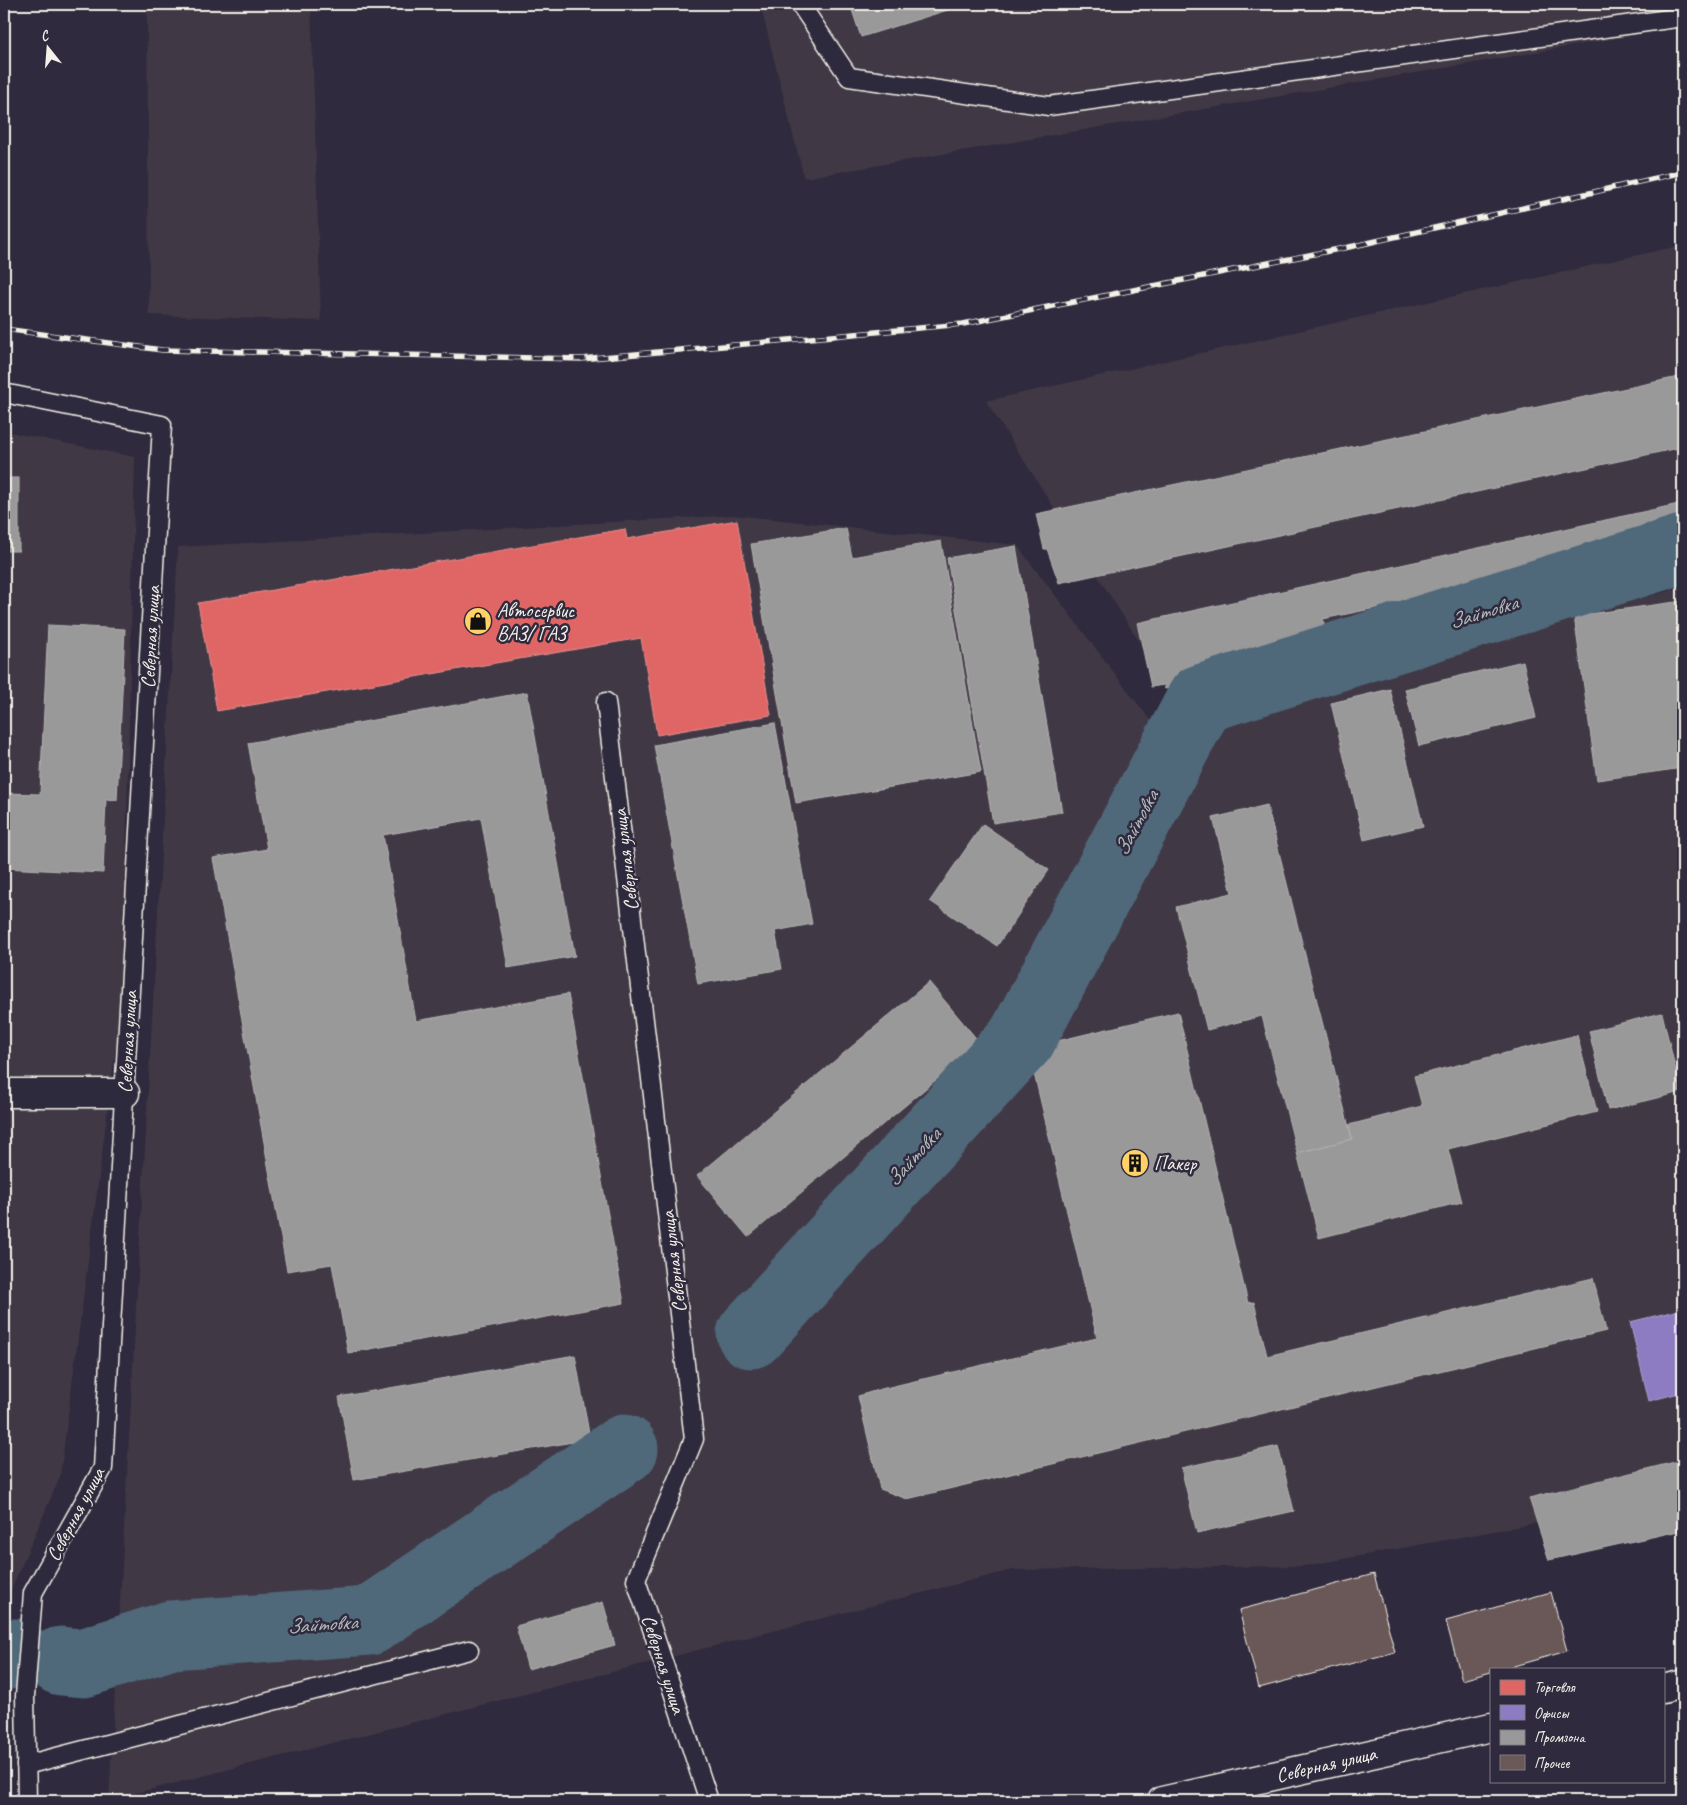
<svg xmlns="http://www.w3.org/2000/svg" width="1687" height="1805" font-family="Caveat,sans-serif">
	<rect width="100%" height="100%" fill="#2f2a3d"/>
	<filter id="ink" filterUnits="userSpaceOnUse"><feTurbulence type="fractalNoise" baseFrequency=".02" numOctaves="2"/><feDisplacementMap in="SourceGraphic" scale="10" xChannelSelector="R" yChannelSelector="G"/><feConvolveMatrix kernelMatrix="1 2 1 2 8 2 1 2 1" color-interpolation-filters="sRGB"/></filter>
	<g filter="url(#ink)">
		<!-- built -->
		<g fill="#413845">
			<polygon points="147,4 311,4 321,321 149,315"/>
			<polygon points="760,4 1683,4 1683,27 804,178"/>
			<polygon points="1683,245 1683,533 1158,671 986,401"/>
			<polygon points="4,431 135,457 123,992 60,1477 7,1599 4,1630"/>
			<polygon points="734,515 1017,545 1157,729 1683,587 1683,1496 1305,1566 1012,1570 109,1800 178,547"/>
		</g>
		<!-- shops -->
		<polygon fill="#e06666" stroke="#e6908d" points="737,520 771,715 657,735 641,638 217,711 198,603 625,529 627,539"/>
		<!-- offices -->
		<polygon fill="#8e7cc3" stroke="#ad9fce" points="1683,1309 1683,1392 1649,1401 1630,1322"/>
		<!-- industry -->
		<g fill="#999" stroke="#b4b3b1">
			<polygon points="850,4 967,4 861,37"/>
			<polygon points="1405,4 1509,4 1509,5 1405,10"/>
			<polygon points="1683,376 1683,447 1059,583 1047,549 1044,549 1036,514"/>
			<rect x="4" y="478" width="15" height="73"/>
			<polygon points="1683,503 1683,542 1567,567 1571,589 1499,607 1494,583 1455,591 1459,613 1391,629 1385,606 1323,619 1330,650 1297,661 1165,689 1164,685 1151,687 1137,623"/>
			<polygon points="846,528 852,557 941,541 981,772 796,803 751,544"/>
			<polygon points="1016,546 1062,812 993,823 947,558"/>
			<polygon points="1683,601 1683,768 1597,780 1574,616"/>
			<polygon points="48,625 125,629 117,800 106,799 103,873 4,868 4,793 40,794"/>
			<polygon points="1523,661 1536,718 1419,746 1405,689"/>
			<polygon points="1390,689 1423,826 1364,840 1331,703"/>
			<polygon points="527,692 575,956 508,968 481,818 383,835 416,1021 568,994 624,1303 348,1353 332,1264 287,1271 213,858 267,849 248,743"/>
			<polygon points="775,723 812,924 775,931 782,969 698,984 654,745"/>
			<polygon points="1267,805 1352,1139 1297,1153 1262,1016 1207,1030 1176,907 1232,893 1213,818"/>
			<polygon points="983,824 1049,870 997,946 930,901"/>
			<polygon points="929,982 980,1043 748,1237 697,1176"/>
			<polygon points="1178,1012 1248,1303 1254,1302 1267,1356 1593,1278 1606,1331 907,1499 880,1489 858,1396 881,1389 1097,1338 1028,1048"/>
			<polygon points="1662,1013 1681,1092 1608,1110 1589,1031"/>
			<polygon points="1577,1035 1597,1112 1448,1149 1462,1202 1319,1238 1297,1153 1352,1139 1349,1125 1422,1106 1414,1076"/>
			<polygon points="575,1355 590,1439 354,1480 339,1397"/>
			<polygon points="1278,1446 1294,1511 1197,1533 1181,1468"/>
			<polygon points="1683,1460 1683,1530 1549,1560 1529,1498"/>
			<polygon points="603,1602 615,1645 528,1669 516,1626"/>
		</g>
		<g fill="none" stroke-linecap="round" stroke-linejoin="round">
			<!-- river -->
			<g stroke="#50687a" stroke-width="69">
				<polyline points="751,1334 1022,1038 1201,699 1683,549"/>
				<polyline points="4,1656 15,1653"/>
				<polyline points="61,1661 83,1663 171,1635 369,1621 624,1449"/>
			</g>
		</g>
		<!-- building -->
		<g fill="#6a5958" stroke="#f4f1e8">
			<polygon points="1374,1574 1395,1652 1259,1688 1239,1610"/>
			<polygon points="1551,1592 1567,1651 1503,1669 1491,1669 1491,1672 1462,1680 1446,1621"/>
		</g>
		<g fill="none" stroke-linecap="round" stroke-linejoin="round">
			<!-- lane casing -->
			<g stroke="#f4f1e8" stroke-width="21">
				<g id="lane">
					<polyline points="800,4 849,77 1049,106 1683,17"/>
					<polyline points="4,393 162,425 103,1468 33,1593 25,1696 27,1801"/>
					<polyline points="606,702 694,1439 636,1580 709,1801"/>
					<polyline points="26,1765 469,1650"/>
				</g>
			</g>
			<!-- street casing -->
			<g stroke="#f4f1e8" stroke-width="31">
				<polyline id="street" points="4,1093 125,1093"/>
			</g>
			<!-- secondary casing -->
			<g stroke="#f4f1e8" stroke-width="31">
				<g id="secondary">
					<polyline points="1663,1689 1683,1684"/>
					<polyline points="1162,1801 1491,1727"/>
				</g>
			</g>
			<!-- lane -->
			<use href="#lane" stroke="#2f2a3d" stroke-width="18"/>
			<!-- street -->
			<use href="#street" stroke="#2f2a3d" stroke-width="28"/>
			<!-- secondary -->
			<use href="#secondary" stroke="#2f2a3d" stroke-width="28"/>
			<!-- rail casing -->
			<g stroke="#f4f1e8" stroke-width="5.5">
				<polyline id="rail" points="4,329 162,350 581,359 963,324 1354,246 1683,172"/>
			</g>
			<!-- rail -->
			<use href="#rail" stroke="#2f2a3d" stroke-width="4" stroke-dasharray="11" stroke-linecap="butt"/>
		</g>
	</g>
	<!-- icons -->
	<defs>
		<g id="shop-disc" transform="scale(1.4375)"><circle r="9.5" fill="#ffd166" stroke="#2f2a3d"/><path d="M-5-2.5h2.3a2.7 3.5 0 0 1 5.4 0H5L5.5 6h-11ZM-1.5-2.5h3a1.5 2.3 0 0 0-3 0Z" fill="#111"/></g>
		<g id="building-disc" transform="scale(1.4375)"><circle r="9.5" fill="#ffd166" stroke="#2f2a3d"/><path d="M-4-6H4V6H1V3H-1V6H-4ZM-2.5-4.3h1.7v1.8h-1.7ZM.8-4.3h1.7v1.8H.8ZM-2.5-1h1.7V.8h-1.7ZM.8-1h1.7V.8H.8Z" fill="#111"/></g>
	</defs>
	<g fill-rule="evenodd">
		<use href="#shop-disc" x="478" y="621"/>
		<use href="#building-disc" x="1135" y="1163"/>
	</g>
	<g text-anchor="middle" stroke-width="5" stroke-linejoin="round" paint-order="stroke">
		<!-- poi labels -->
		<g font-size="20" fill="#f4f1e8" stroke="#2f2a3d" text-anchor="start">
			<text x="497" y="617">Автосервис<tspan x="497" dy="23">ВАЗ/ ГАЗ</tspan></text>
			<text x="1154" y="1170">Пакер</text>
		</g>
		<!-- street labels -->
		<g font-size="20" fill="#f4f1e8" stroke="#2f2a3d">
			<text transform="translate(150 637) rotate(-87)" y="7">Северная улица</text>
			<text transform="translate(625 860) rotate(-97)" y="7">Северная улица</text>
			<text transform="translate(127 1042) rotate(-87)" y="7">Северная улица</text>
			<text transform="translate(673 1262) rotate(-97)" y="7">Северная улица</text>
			<text transform="translate(75 1514) rotate(-62)" y="7">Северная улица</text>
			<text transform="translate(664 1664) rotate(72)" y="7">Северная улица</text>
			<text transform="translate(1326 1764) rotate(-13)" y="7">Северная улица</text>
		</g>
		<!-- water labels -->
		<g font-size="21" font-style="italic" fill="#b2babc" stroke="#2f2a3d">
			<text transform="translate(1483 612) rotate(-17)" y="7">Зайтовка</text>
			<text transform="translate(1136 823) rotate(-62)" y="7">Зайтовка</text>
			<text transform="translate(913 1157) rotate(-48)" y="7">Зайтовка</text>
			<text transform="translate(322 1624) rotate(-4)" y="7">Зайтовка</text>
		</g>
	</g>
	<!-- margin -->
	<rect width="1687" height="1805" fill="none" stroke="#2f2a3d" stroke-width="20"/>
	<rect x="10" y="10" width="1667" height="1785" fill="none" stroke="#f4f1e8" stroke-width="2" filter="url(#ink)"/>
	<!-- legend -->
	<rect x="1490" y="1668" width="175" height="115" fill="#2f2a3d" stroke="#7e7a81"/>
	<rect x="1500" y="1680" width="25" height="15" fill="#e06666" stroke="#7e7a81"/>
	<text x="1534" y="1692" font-size="15" fill="#f4f1e8">Торговля</text>
	<rect x="1500" y="1705" width="25" height="15" fill="#8e7cc3" stroke="#7e7a81"/>
	<text x="1534" y="1718" font-size="15" fill="#f4f1e8">Офисы</text>
	<rect x="1500" y="1730" width="25" height="15" fill="#999999" stroke="#7e7a81"/>
	<text x="1534" y="1742" font-size="15" fill="#f4f1e8">Промзона</text>
	<rect x="1500" y="1755" width="25" height="15" fill="#6a5958" stroke="#7e7a81"/>
	<text x="1534" y="1768" font-size="15" fill="#f4f1e8">Прочее</text>
	<!-- north arrow -->
	<g transform="translate(48 48) rotate(343)" stroke="#2f2a3d" stroke-width="4" paint-order="stroke">
	<path d="M0-4L9 19L0 12L-9 19Z" fill="#f4f1e8"/>
	<text y="-8" font-size="14" font-weight="bold" text-anchor="middle" fill="#f4f1e8">С</text>
	</g>
</svg>
